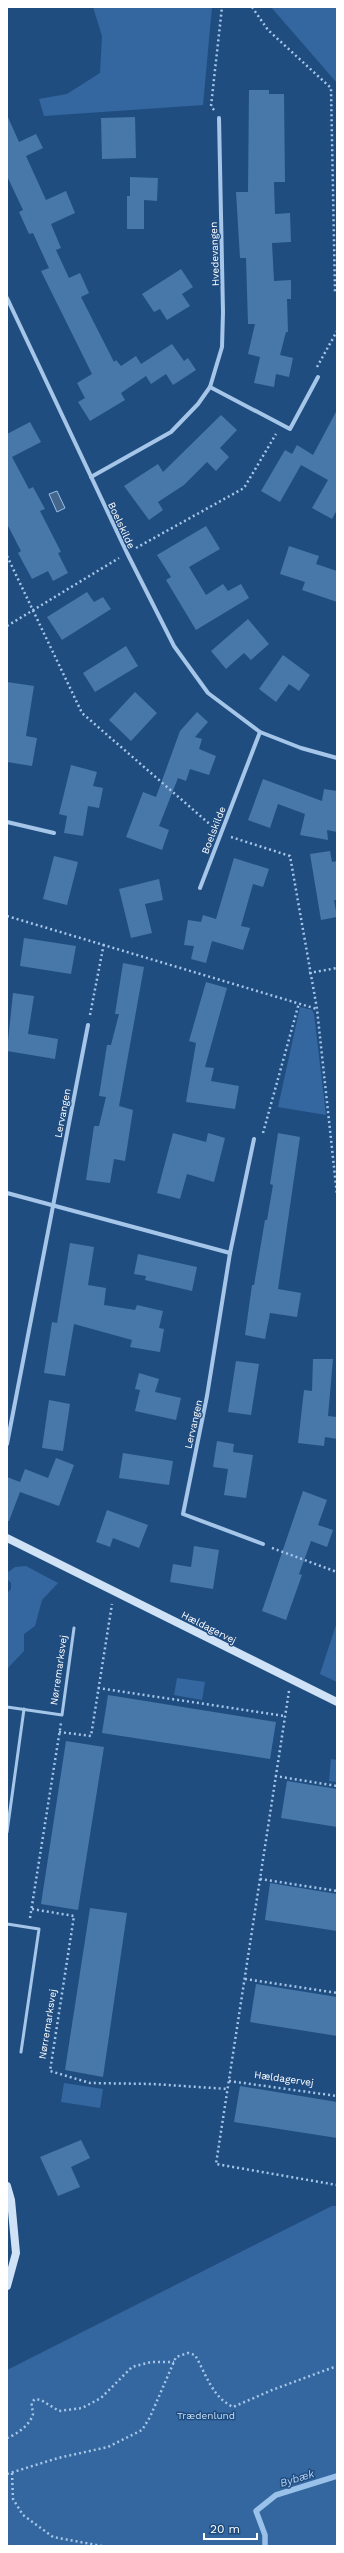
<svg xmlns="http://www.w3.org/2000/svg" width="344" height="2553" font-family="'Work Sans',sans-serif">
	<rect width="100%" height="100%" fill="#204d80"/>
	<!-- green -->
	<g fill="#34679f">
		<polygon points="93,7 212,7 203,105 44,116 39,99 67,94 100,73 102,36"/>
		<polygon points="271,7 337,7 337,86 337,83"/>
		<polygon points="300,1007 312,1010 314,1014 326,1115 278,1107"/>
		<polygon points="26,1566 58,1583 42,1600 35,1626 24,1634 24,1651 7,1669 7,1593 11,1589 11,1583 7,1579 7,1573 15,1567"/>
		<polygon points="337,1622 337,1682 320,1674"/>
		<polygon points="177,1678 205,1682 202,1700 174,1695"/>
		<polygon points="331,1759 337,1760 337,1782 329,1781"/>
		<polygon points="64,2083 103,2089 100,2108 61,2102"/>
		<polygon points="332,2206 337,2206 337,2546 7,2546 7,2370"/>
	</g>
	<!-- water -->
	<polygon fill="#44668b" stroke="#99c1e9" points="57,491 65,508 57,512 49,494"/>
	<g fill="none" stroke-linecap="round" stroke-linejoin="round">
		<!-- stream -->
		<polyline stroke="#99c1e9" stroke-width="5.5" points="265,2546 265,2535 256,2511 276,2495 337,2476"/>
	</g>
	<!-- building -->
	<g fill="#4877aa">
		<polygon points="249,90 269,90 269,94 284,94 285,182 274,182 275,214 290,213 291,242 272,243 274,281 291,280 291,299 287,299 288,332 286,332 280,355 293,358 289,377 276,374 274,387 254,383 260,357 248,354 255,324 248,324 246,258 240,258 236,192 248,192"/>
		<polygon points="7,115 19,142 36,134 43,148 26,156 46,200 66,191 75,213 51,224 61,248 56,250 69,278 80,273 89,293 81,297 114,362 116,360 121,366 136,356 141,364 172,344 184,361 188,358 196,370 173,385 166,374 151,384 146,376 121,393 125,400 90,421 78,402 85,398 77,383 92,374 41,271 49,268 33,233 29,234 19,212 23,210 7,176"/>
		<polygon points="135,117 136,158 102,159 101,118"/>
		<polygon points="130,177 158,178 157,201 144,200 144,229 127,229 127,196 130,196"/>
		<polygon points="181,269 193,287 182,294 190,306 167,320 160,309 154,312 142,294"/>
		<polygon points="337,410 337,510 332,519 312,508 328,480 301,465 280,502 261,491 285,450 292,454 297,445 313,455"/>
		<polygon points="221,415 237,430 220,448 229,457 216,471 207,462 184,485 158,502 163,510 149,520 124,486 158,464 163,472"/>
		<polygon points="30,422 41,442 12,457 29,489 33,487 45,509 40,511 61,552 58,553 68,573 53,581 48,571 32,579 18,553 21,551 7,524 7,434"/>
		<polygon points="206,526 220,549 189,567 206,595 223,584 228,591 241,584 249,598 196,630 166,580 171,577 157,555"/>
		<polygon points="289,546 319,556 316,564 337,571 337,602 302,590 305,582 280,574"/>
		<polygon points="87,592 94,602 103,597 111,609 62,640 47,617"/>
		<polygon points="248,619 269,644 251,660 244,653 226,669 211,651"/>
		<polygon points="126,646 138,666 95,692 83,673"/>
		<polygon points="283,655 310,675 299,691 289,684 276,702 259,689"/>
		<polygon points="7,682 34,686 26,736 37,738 32,766 7,762"/>
		<polygon points="135,692 157,713 131,741 109,720"/>
		<polygon points="197,712 208,722 195,737 202,739 199,749 216,756 209,775 190,769 186,781 178,778 159,826 169,830 162,850 126,837 143,792 156,797 180,731"/>
		<polygon points="71,765 97,772 93,786 103,788 99,808 88,806 83,836 64,833 67,816 59,814"/>
		<polygon points="263,779 322,801 324,789 337,791 337,832 327,830 328,840 300,835 305,814 278,804 270,828 248,820"/>
		<polygon points="330,851 332,862 337,861 337,900 334,900 337,917 321,920 310,854"/>
		<polygon points="54,856 78,862 67,905 43,899"/>
		<polygon points="234,858 269,869 263,887 253,884 241,926 250,928 243,950 212,941 206,963 191,959 194,946 184,945 188,920 201,922 203,915 216,919"/>
		<polygon points="159,879 163,900 145,904 152,933 131,938 119,889"/>
		<polygon points="24,938 76,946 71,974 20,966"/>
		<polygon points="123,963 144,967 119,1106 133,1110 125,1161 114,1159 110,1183 86,1180 94,1126 99,1126 106,1097 99,1096 107,1045 111,1045 119,1014 115,1014"/>
		<polygon points="206,982 227,988 205,1067 214,1068 211,1081 239,1086 235,1109 186,1102 196,1043 189,1041"/>
		<polygon points="13,993 34,996 28,1034 58,1039 55,1059 7,1051"/>
		<polygon points="173,1133 206,1142 208,1133 225,1138 214,1182 187,1174 180,1199 157,1193"/>
		<polygon points="278,1133 300,1137 278,1289 301,1293 297,1317 270,1313 265,1339 245,1335 252,1285 254,1285 265,1220 267,1220 273,1185 270,1184"/>
		<polygon points="70,1243 94,1247 88,1285 106,1288 104,1305 135,1310 137,1305 163,1311 159,1328 164,1329 160,1352 130,1347 132,1340 74,1324 65,1376 44,1373 52,1322 57,1323"/>
		<polygon points="138,1254 197,1267 192,1291 145,1280 146,1276 134,1274"/>
		<polygon points="313,1359 333,1359 328,1416 337,1417 337,1439 325,1437 324,1446 298,1443 304,1390 312,1391"/>
		<polygon points="236,1361 259,1364 251,1415 228,1412"/>
		<polygon points="139,1373 159,1379 155,1392 181,1398 176,1420 135,1411 140,1390 135,1389"/>
		<polygon points="49,1400 70,1404 63,1451 42,1448"/>
		<polygon points="217,1441 234,1444 233,1452 253,1455 246,1498 224,1495 228,1469 213,1467"/>
		<polygon points="123,1453 173,1461 169,1485 119,1478"/>
		<polygon points="56,1458 74,1465 59,1506 20,1492 9,1521 7,1521 7,1477 20,1482 25,1469 48,1478"/>
		<polygon points="303,1491 327,1500 318,1525 333,1530 327,1547 311,1541 299,1574 302,1575 286,1620 262,1611"/>
		<polygon points="107,1510 148,1525 139,1548 113,1538 110,1547 96,1542"/>
		<polygon points="194,1546 219,1550 213,1589 170,1582 173,1564 191,1567"/>
		<polygon points="108,1695 276,1722 270,1759 102,1733"/>
		<polygon points="66,1741 104,1747 78,1910 41,1904"/>
		<polygon points="287,1781 337,1789 337,1827 281,1818"/>
		<polygon points="270,1883 337,1894 337,1931 265,1920"/>
		<polygon points="90,1908 127,1913 103,2077 65,2070"/>
		<polygon points="256,1984 337,1997 337,2036 250,2022"/>
		<polygon points="240,2086 337,2102 337,2138 234,2122"/>
		<polygon points="81,2140 90,2158 71,2167 80,2187 58,2196 40,2157"/>
	</g>
	<g fill="none" stroke-linecap="round" stroke-linejoin="round">
		<!-- path -->
		<g stroke="#a5c6e8" stroke-width="2.5" stroke-dasharray="2 3" stroke-linecap="butt">
			<polyline points="252,7 268,30 331,88 335,292 337,293"/>
			<polyline points="214,110 211,106 222,7"/>
			<polyline points="317,367 337,331"/>
			<polyline points="136,548 244,488 276,434"/>
			<polyline points="7,556 82,713 213,827"/>
			<polyline points="7,626 119,558"/>
			<polyline points="231,837 290,856 317,1009 337,1195"/>
			<polyline points="7,916 317,1009"/>
			<polyline points="309,973 337,968"/>
			<polyline points="90,1015 104,943"/>
			<polyline points="263,1133 299,1003"/>
			<polyline points="272,1548 337,1572"/>
			<polyline points="98,1688 285,1716"/>
			<polyline points="289,1691 216,2164 337,2185"/>
			<polyline points="59,1732 91,1736 112,1604"/>
			<polyline points="275,1776 337,1786"/>
			<polyline points="260,1879 337,1891"/>
			<polyline points="32,1909 74,1916 50,2071 90,2083 153,2084 228,2089"/>
			<polyline points="30,1918 61,1723"/>
			<polyline points="245,1979 337,1993"/>
			<polyline points="229,2081 337,2096"/>
			<path d="M 7,2438 C 16,2435 31,2424 33,2414 C 33,2408 29,2404 35,2399 L 41,2400 L 59,2411 L 82,2408 L 101,2398 L 132,2367 L 151,2362 L 174,2362"/>
			<polyline points="12,2473 13,2499 23,2515 53,2537 102,2546"/>
			<path d="M 7,2474 L 58,2458 L 108,2447 L 142,2430 L 150,2417 L 176,2357 L 188,2353 L 195,2355 C 206,2374 212,2397 233,2407 L 272,2390 L 337,2366"/>
		</g>
		<!-- lane -->
		<g stroke="#a5c6e8" stroke-width="3">
			<polyline points="7,1707 62,1715 74,1628"/>
			<polyline points="7,1832 24,1709"/>
			<polyline points="7,1924 39,1929 21,2052"/>
		</g>
		<!-- street -->
		<g stroke="#a5c6e8" stroke-width="4">
			<polyline points="7,298 127,553 174,646 208,693 260,732 301,748 337,758"/>
			<polyline points="210,387 290,429 318,377"/>
			<polyline points="91,477 171,432 198,404 210,387 222,347 223,312 219,118"/>
			<polyline points="7,822 54,833"/>
			<polyline points="200,888 260,732"/>
			<polyline points="254,1139 230,1253 207,1396 183,1514 263,1544"/>
			<polyline points="7,1193 230,1253"/>
			<polyline points="7,1444 88,1025"/>
		</g>
		<!-- secondary -->
		<g stroke="#d0e2f6" stroke-width="8">
			<polyline points="7,1538 337,1702"/>
			<polyline points="7,2186 11,2200 16,2253 7,2286"/>
		</g>
	</g>
	<g text-anchor="middle" stroke-width="3" stroke-linejoin="round" paint-order="stroke">
		<!-- street labels -->
		<g font-size="10" fill="#fff" stroke="#204d80">
			<text transform="translate(214 254) rotate(-92)" y="4">Hvedevangen</text>
			<text transform="translate(122 525) rotate(65)" y="4">Boelskilde</text>
			<text transform="translate(213 830) rotate(-69)" y="4">Boelskilde</text>
			<text transform="translate(62 1113) rotate(-79)" y="4">Lervangen</text>
			<text transform="translate(193 1424) rotate(-77)" y="4">Lervangen</text>
			<text transform="translate(209 1627) rotate(27)" y="4">Hældagervej</text>
			<text transform="translate(58 1670) rotate(-82)" y="4">Nørremarksvej</text>
			<text transform="translate(47 2024) rotate(-81)" y="4">Nørremarksvej</text>
			<text transform="translate(284 2078) rotate(8)" y="4">Hældagervej</text>
		</g>
		<!-- park labels -->
		<g font-size="10" fill="#c9dff6" stroke="#204d80">
			<text x="206" y="2419">Trædenlund</text>
		</g>
		<!-- water labels -->
		<g font-size="11" font-style="italic" fill="#b1d0f0" stroke="#204d80">
			<text transform="translate(297 2478) rotate(-17)" y="4">Bybæk</text>
		</g>
	</g>
	<!-- border -->
	<rect width="344" height="2553" fill="none" stroke="#ffffff" stroke-width="16"/>
	<!-- scale -->
	<path d="M204 2533v6h53v-6" fill="none" stroke="#ffffff" stroke-width="2"/>
	<text x="210" y="2533" font-size="12" fill="#ffffff" stroke="#204d80" stroke-width="3" paint-order="stroke">20 m</text>
</svg>
